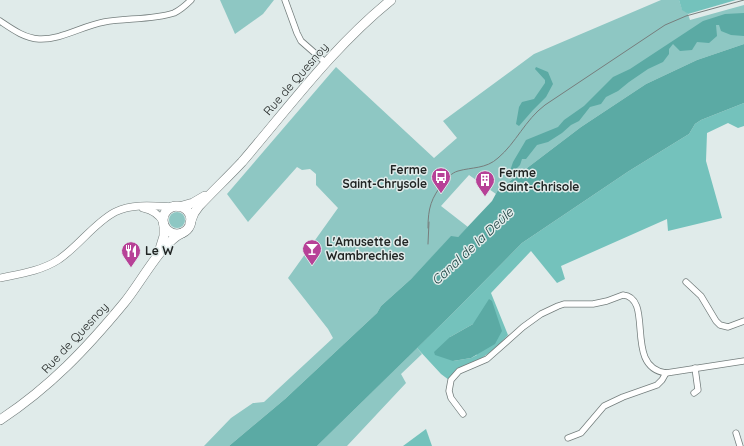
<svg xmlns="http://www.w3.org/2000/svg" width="744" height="446" font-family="Quicksand,sans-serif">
	<rect width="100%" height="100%" fill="#e0ebea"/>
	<!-- green -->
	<g fill="#8ec7c3">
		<polygon points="220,0 274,0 263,14 235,34"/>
		<polygon points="661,0 679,0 682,9 688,14 690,20 744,5 744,44 697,60 646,84 581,127 498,190 496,194 469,175 441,206 468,227 458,237 451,237 411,279 381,306 377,313 285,399 229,446 204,446 231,418 253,403 264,402 333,338 328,329 288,278 338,208 316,185 316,174 310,169 302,170 297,167 248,222 227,194 336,67 434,158 457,138 443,121 534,54"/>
		<circle cx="177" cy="220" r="8"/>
		<polygon points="417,348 422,354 401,374 406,383 347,446 317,446"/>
	</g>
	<!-- forest -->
	<g fill="#74c2bc" fill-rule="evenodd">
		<polygon points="679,0 736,0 688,14 682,10"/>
		<path d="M 744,103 L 744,126 L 738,128 L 728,123 L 707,133 L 706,161 L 722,218 L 668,231 L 667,219 L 561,266 L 565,279 L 557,283 L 531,251 L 491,293 L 508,335 L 495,349 L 449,380 L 441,374 L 417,348 L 453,313 L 522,243 L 629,171 L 689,134 L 695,124 L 701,120 ZM 473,324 L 477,355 L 471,358 L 453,361 L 450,337 Z"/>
		<polygon points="426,429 432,446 403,446"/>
	</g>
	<!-- water -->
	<g fill="#5baaa4">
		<polygon points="744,13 744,36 731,35 721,31 719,25 716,25 717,36 709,43 697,42 692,50 680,51 673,44 669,49 669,54 663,62 648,69 629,82 618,91 606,97 601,104 590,107 579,121 571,125 562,133 548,142 537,145 526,159 522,159 520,165 514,171 510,171 513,162 526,140 558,127 564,120 584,106 613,77 630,69 703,21 725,14"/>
		<polygon points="744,44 744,103 701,120 695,124 689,134 629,171 522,243 453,313 317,446 229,446 285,399 377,313 381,306 411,279 451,236 458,237 492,201 498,190 581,127 646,84 697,60"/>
		<polygon points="536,67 548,72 553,84 546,97 533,110 519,126 516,124 519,107 522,102 534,99 545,83 545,80 535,69"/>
		<polygon points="489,299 492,301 502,331 495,344 471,358 453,361 435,355 434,352 450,337 473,324"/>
	</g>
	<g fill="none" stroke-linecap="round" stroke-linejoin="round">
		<!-- minor casing -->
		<g stroke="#747e7d" stroke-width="7">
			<g id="minor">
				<polyline points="285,0 297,33 301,41 325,62"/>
				<path d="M 0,21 C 12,29 24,38 39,39 C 61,40 82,26 104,22 C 126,18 152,20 174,13 C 180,10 186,5 191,0"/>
				<polyline points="686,282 701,296 716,321 720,325 728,327 744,321"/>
				<polyline points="694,393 698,390 695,368"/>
				<path d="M 463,414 L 451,398 L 449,391 L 451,380 L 459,371 L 487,359 L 523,327 L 541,314 L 558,306 L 564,304 L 593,304 L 607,301 L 623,295 C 655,298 623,367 666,373 L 744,361"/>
				<polyline points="736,433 740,446"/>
				<polyline points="568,438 581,433 604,406 623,397 657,385 662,380 666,373"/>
			</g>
		</g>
		<!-- tertiary casing -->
		<g stroke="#747e7d" stroke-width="8">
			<g id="tertiary">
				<path d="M 143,208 C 152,210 159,214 163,222"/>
				<path d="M 0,278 C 19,274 41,271 58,260 C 78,247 94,223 115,212 C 133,203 155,206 175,207"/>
			</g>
		</g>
		<!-- primary casing -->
		<g stroke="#747e7d" stroke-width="10">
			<g id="primary">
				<circle cx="177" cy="220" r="14"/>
				<polyline points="179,207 193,203 205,196"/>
				<path d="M 190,223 L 194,213 L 199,206 C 213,191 228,177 242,162 C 290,106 333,47 391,0"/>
				<polyline points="159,252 164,236 164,226"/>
				<path d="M 0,420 C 50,387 86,349 124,303 C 140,284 161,243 182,233"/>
			</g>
		</g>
		<!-- minor -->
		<use href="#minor" stroke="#fff" stroke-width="5.5"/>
		<!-- tertiary -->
		<use href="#tertiary" stroke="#fff" stroke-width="7"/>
		<!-- primary -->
		<use href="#primary" stroke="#fff" stroke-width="9"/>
		<!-- tram -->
		<g stroke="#777e7d" stroke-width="1">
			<path d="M 428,228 C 428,208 431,198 444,182 C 448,178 451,173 458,171 C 472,167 486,169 498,158 C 516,143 525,120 545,105 L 665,25 L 686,16 L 744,0"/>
			<polyline points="428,244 429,222"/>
		</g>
	</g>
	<!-- icons -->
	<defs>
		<g id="bus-pin" transform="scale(1)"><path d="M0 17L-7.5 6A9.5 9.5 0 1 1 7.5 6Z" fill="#b74197" stroke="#e0ebea"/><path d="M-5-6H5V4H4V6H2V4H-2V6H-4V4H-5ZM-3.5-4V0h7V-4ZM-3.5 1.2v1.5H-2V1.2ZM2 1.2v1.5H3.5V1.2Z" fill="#fff"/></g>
		<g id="building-pin" transform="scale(1)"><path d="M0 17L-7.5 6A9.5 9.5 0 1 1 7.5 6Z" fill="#b74197" stroke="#e0ebea"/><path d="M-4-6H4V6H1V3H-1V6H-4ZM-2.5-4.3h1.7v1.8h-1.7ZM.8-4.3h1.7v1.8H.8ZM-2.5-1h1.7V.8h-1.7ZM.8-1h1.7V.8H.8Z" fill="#fff"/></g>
		<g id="bar-pin" transform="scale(1)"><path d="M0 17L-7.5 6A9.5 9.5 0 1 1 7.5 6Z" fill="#b74197" stroke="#e0ebea"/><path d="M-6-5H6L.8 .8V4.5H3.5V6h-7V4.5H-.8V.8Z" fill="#fff"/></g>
		<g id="restaurant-pin" transform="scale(1)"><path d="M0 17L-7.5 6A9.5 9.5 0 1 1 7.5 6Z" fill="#b74197" stroke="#e0ebea"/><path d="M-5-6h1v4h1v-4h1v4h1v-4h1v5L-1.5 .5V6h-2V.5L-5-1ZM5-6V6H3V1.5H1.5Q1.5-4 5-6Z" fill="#fff"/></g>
	</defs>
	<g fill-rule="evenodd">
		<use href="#bus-pin" x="441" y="177"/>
		<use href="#building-pin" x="485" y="180"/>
		<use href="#bar-pin" x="312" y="249"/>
		<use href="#restaurant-pin" x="131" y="251"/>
	</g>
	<g text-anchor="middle" stroke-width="3" stroke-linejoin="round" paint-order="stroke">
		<!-- street labels -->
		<g font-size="12" fill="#202423" stroke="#e0ebea">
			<text transform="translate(296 79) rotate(-49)" y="4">Rue de Quesnoy</text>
			<text transform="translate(75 338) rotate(-47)" y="4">Rue de Quesnoy</text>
		</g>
		<!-- poi labels -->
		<g font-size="12" font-weight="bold" fill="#202423" stroke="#e0ebea" text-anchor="start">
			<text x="427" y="174" text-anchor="end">Ferme<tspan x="427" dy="14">Saint-Chrysole</tspan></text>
			<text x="499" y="177">Ferme<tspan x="499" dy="14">Saint-Chrisole</tspan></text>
			<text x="326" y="246">L'Amusette de<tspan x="326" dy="14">Wambrechies</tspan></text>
			<text x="145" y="255">Le W</text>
		</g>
		<!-- water labels -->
		<g font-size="13" font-style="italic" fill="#123836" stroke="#e0ebea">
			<text transform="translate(472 246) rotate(-43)" y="5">Canal de la Deûle</text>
		</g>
	</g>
</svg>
